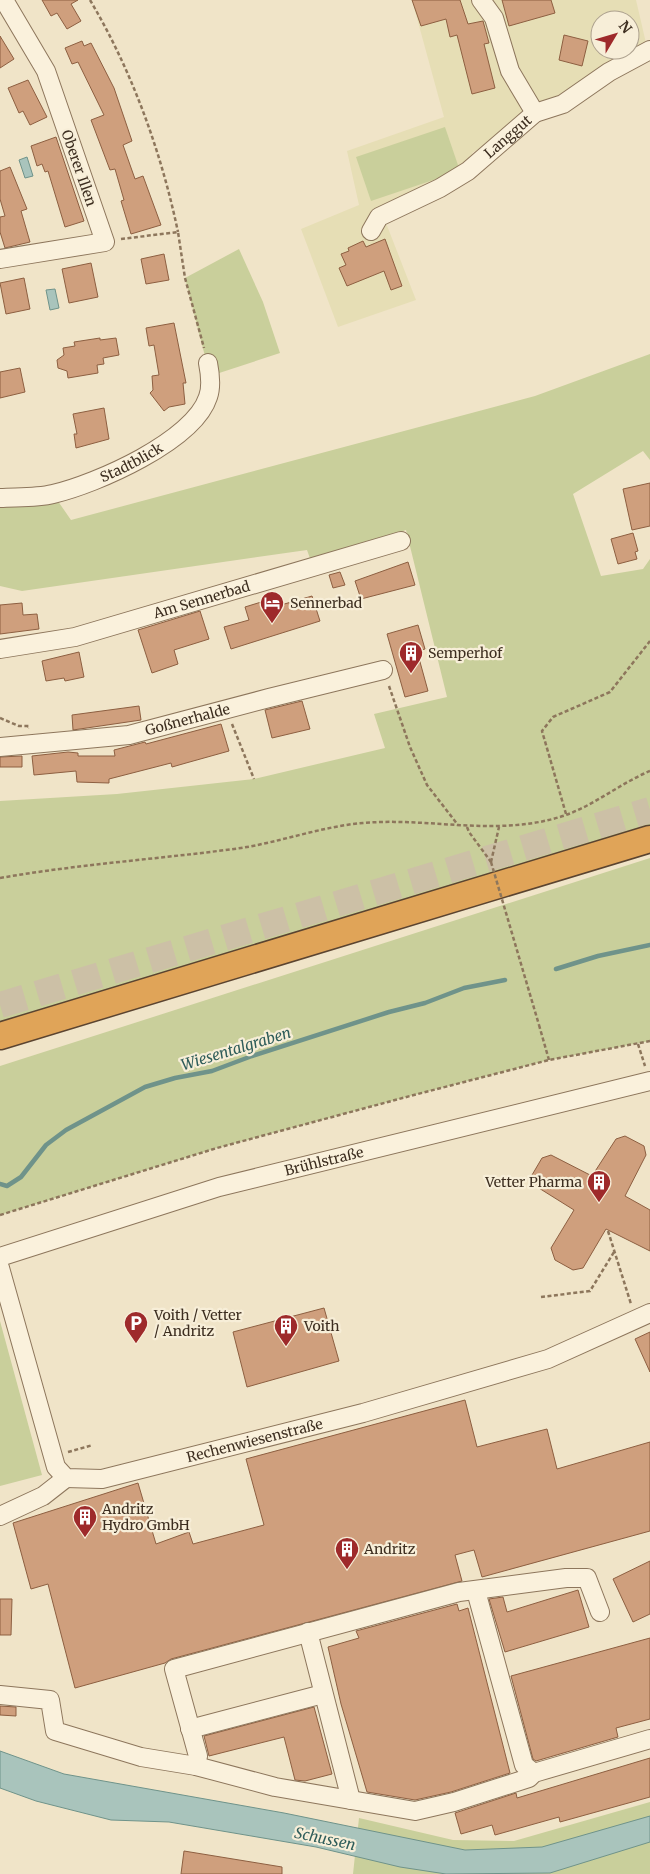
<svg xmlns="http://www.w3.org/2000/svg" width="650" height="1874" font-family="Merriweather,serif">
	<rect width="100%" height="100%" fill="#f0e4c8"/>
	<!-- farmland -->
	<path fill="#e6deb5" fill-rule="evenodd" d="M 412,0 L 636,0 L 646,43 L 472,153 L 477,174 L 386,223 L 416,300 L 338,327 L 301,229 L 359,205 L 347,151 L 444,117 ZM 600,20 L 630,20 L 630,50 L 600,50 Z"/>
	<!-- green -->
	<g fill="#c9cf9b">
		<polygon points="445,127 460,171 371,201 356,157"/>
		<polygon points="239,249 263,302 280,353 210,376 185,278"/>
		<polygon points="650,354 650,460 643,451 573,494 601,576 643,569 650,559 650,827 0,1023 0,801 117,794 254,779 385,748 374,714 447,697 406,530 312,564 307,550 22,591 0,586 0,498 53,494 71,520 535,396"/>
		<polygon points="650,858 650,1041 549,1060 410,1096 217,1148 0,1215 0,1066"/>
		<polygon points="0,1321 42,1475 0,1486"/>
		<polygon points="650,1802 650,1874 353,1874 359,1818 453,1840 514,1841"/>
	</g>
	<!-- water -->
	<g fill="#a9c4bc" stroke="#6f938a">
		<polygon points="27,157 33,176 25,178 19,160"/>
		<polygon points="55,289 59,308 50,310 46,290"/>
		<polygon points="0,1751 64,1774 284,1813 465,1850 542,1847 650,1816 650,1842 550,1873 446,1874 400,1867 316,1847 169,1822 111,1820 36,1801 0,1788"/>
	</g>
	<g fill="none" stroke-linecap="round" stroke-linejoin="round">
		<!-- stream -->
		<g stroke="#6f938a" stroke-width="4.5">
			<polyline points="556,969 598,956 650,945"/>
			<polyline points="0,1184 7,1186 21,1177 46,1145 66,1130 145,1087 175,1078 212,1071 252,1056 389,1012 425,1003 464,988 505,980"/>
		</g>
	</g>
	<!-- building -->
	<g fill="#cf9f7d" stroke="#8d5f41">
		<polygon points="42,0 78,0 71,4 81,21 67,29 57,13 51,16"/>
		<polygon points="412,0 460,0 468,24 483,21 489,43 484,44 495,88 472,94 457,35 450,37 446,19 421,26"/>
		<polygon points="502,0 551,0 555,13 509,26"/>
		<polygon points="564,35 588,41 582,66 559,60"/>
		<polygon points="0,36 14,59 0,68"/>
		<polygon points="82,41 84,46 91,43 114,88 132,141 123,145 135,179 143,176 161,225 131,234 121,201 124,200 115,169 110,170 91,120 104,115 78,62 72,64 65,48"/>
		<polygon points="28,80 47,117 30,125 23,111 19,113 8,88"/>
		<polygon points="56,137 84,221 65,227 48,171 45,172 42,164 37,166 31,146"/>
		<polygon points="10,167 27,209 21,211 30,242 5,248 0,232 0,217 5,216 0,199 0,171"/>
		<polygon points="385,239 402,286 391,290 384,271 347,286 339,268 346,265 341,254 349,251 348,248 363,241 366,247"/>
		<polygon points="164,254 169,280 146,284 141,259"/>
		<polygon points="91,263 98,297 69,303 62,269"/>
		<polygon points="24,278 30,309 6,314 0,283"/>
		<polygon points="174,323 186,383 183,383 185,404 169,407 164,411 150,393 153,390 152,376 159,375 154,345 149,346 146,328"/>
		<polygon points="100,338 100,340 116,338 119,355 103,358 104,364 97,365 98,373 68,378 67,371 58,368 57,360 64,355 63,348 75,346 74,342"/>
		<polygon points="20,368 25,392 0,398 0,372"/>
		<polygon points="104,408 109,439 76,448 74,434 77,434 73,414"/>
		<polygon points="650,483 650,526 632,530 623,489"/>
		<polygon points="633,533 638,551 635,552 637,559 618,564 611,539"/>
		<polygon points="408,562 415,585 361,599 355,581"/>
		<polygon points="340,572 345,585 333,588 329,575"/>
		<polygon points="312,596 320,621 231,649 224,627 249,620 245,607 271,599 274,607"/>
		<polygon points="22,603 23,615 37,614 39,629 0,634 0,605"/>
		<polygon points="200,611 209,639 174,650 178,664 152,673 138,630"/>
		<polygon points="418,625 425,649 417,651 428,691 405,697 387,634"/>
		<polygon points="79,652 84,677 65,681 64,678 46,681 42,661"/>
		<polygon points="302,701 310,729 272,738 265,710"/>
		<polygon points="139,706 141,720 73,730 72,715"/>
		<polygon points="221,724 229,751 186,763 172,767 171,763 109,779 109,783 77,782 76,771 34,775 32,756 68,752 78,753 78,756 115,756 114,750 145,742 146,744"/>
		<polygon points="22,756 22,767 0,767 0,757"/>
		<polygon points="625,1136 644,1146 646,1155 625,1196 650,1210 650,1251 606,1229 583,1268 573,1270 555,1260 551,1248 574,1210 534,1185 532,1175 542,1158 551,1155 592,1176 616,1139"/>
		<polygon points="324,1308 339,1361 247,1387 233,1332"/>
		<polygon points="650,1332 650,1372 635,1339"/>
		<polygon points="465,1400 477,1447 547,1429 557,1469 650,1442 650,1531 482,1577 474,1550 455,1555 462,1581 171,1659 165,1663 75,1688 48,1584 31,1589 13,1523 138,1483 156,1544 189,1532 193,1544 264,1525 246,1459"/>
		<polygon points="650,1561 650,1614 633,1622 613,1579"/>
		<polygon points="578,1590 589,1627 505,1652 489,1599 503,1597 507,1612"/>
		<polygon points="0,1599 12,1599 11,1635 0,1635"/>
		<polygon points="457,1604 459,1611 468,1608 510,1773 451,1792 415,1800 367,1792 341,1704 328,1647 359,1638 356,1631"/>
		<polygon points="650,1638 650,1719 616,1728 618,1737 536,1761 533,1759 511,1676"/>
		<polygon points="0,1706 16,1707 16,1716 0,1715"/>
		<polygon points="314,1707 332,1774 305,1781 295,1780 284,1737 209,1756 204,1736"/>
		<polygon points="650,1758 650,1797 560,1822 559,1817 495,1835 492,1825 461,1834 455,1813 516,1793 517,1798"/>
		<polygon points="184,1851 282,1867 282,1874 181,1874"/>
	</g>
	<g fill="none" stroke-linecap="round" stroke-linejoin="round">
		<!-- highway-tunnel -->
		<polyline stroke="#ccc0a6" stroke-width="26" stroke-dasharray="26 13" stroke-linecap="butt" points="0,1005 650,810"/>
		<!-- minor casing -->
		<g stroke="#8d765c" stroke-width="20">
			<g id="minor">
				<polyline points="481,0 494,18 510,71 535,113"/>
				<path id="s1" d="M 371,231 L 379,217 L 440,188 L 468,171 L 535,113 L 563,104 L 609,72 L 650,50"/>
				<polyline points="0,259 105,242 46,71 4,0"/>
				<path id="s2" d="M 0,498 C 17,497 37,498 53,494 C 96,484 194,441 208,397 C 212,386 210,373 208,363"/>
				<path id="s3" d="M 0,649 L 75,637 L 401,541"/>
				<path id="s4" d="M 0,747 L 129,735 L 269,698 L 383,670"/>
				<path id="s5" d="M 0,1257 L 219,1187 L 650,1081"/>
				<path id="s6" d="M 0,1268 L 56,1467 L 66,1478 L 102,1479 L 363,1413 L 548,1359 L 650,1313"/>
				<polyline points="0,1516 43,1496 66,1478"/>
				<polyline points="476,1591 524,1765 534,1773"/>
				<polyline points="308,1632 351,1800"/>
				<polyline points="0,1695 50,1700 55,1731 141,1757 196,1766 275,1787 415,1811 454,1802 529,1778 534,1773 650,1739"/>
				<polyline points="190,1729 323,1694"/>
				<polyline points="196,1766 198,1756 174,1669 459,1592 566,1578 587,1578 600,1612"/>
			</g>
		</g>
		<!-- highway casing -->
		<g stroke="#5b4430" stroke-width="29">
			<polyline id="highway" points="0,1036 650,839"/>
		</g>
		<!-- path -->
		<g stroke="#8d765c" stroke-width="2.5" stroke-dasharray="4 2.5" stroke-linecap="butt">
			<path d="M 90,0 C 132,71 161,151 178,232"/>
			<polyline points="121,239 178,232 185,278 204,348"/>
			<polyline points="389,686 410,747 427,785 458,825"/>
			<polyline points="0,718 19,726 29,726 28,728"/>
			<polyline points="232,724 254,779"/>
			<polyline points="566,814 542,731 553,717 610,692 650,641"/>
			<polyline points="467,827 469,832 491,862"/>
			<polyline points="491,862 499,827"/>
			<path d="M 0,878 C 80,864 160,859 241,848 C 280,842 324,826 363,823 C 431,817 499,838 566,815 C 596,804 621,783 650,771"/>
			<polyline points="539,1025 549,1060"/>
			<polyline points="638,1044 645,1066"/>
			<polyline points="0,1215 217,1148 410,1096 549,1060 650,1041"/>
			<polyline points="608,1231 631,1304"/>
			<polyline points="541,1297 590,1291 614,1252"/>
			<polyline points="68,1452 93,1445"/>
		</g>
		<!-- minor -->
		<use href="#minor" stroke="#faf1dc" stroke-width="18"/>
		<!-- highway -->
		<use href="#highway" stroke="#e0a458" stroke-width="26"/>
		<!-- path-bridge -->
		<polyline stroke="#8d765c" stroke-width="2.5" stroke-dasharray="4 2.5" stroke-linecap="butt" points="491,862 539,1025"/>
	</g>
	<!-- icons -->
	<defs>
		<g id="hotel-pin" transform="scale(1.25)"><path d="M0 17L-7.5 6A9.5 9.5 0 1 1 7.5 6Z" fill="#9e2a2b" stroke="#f7eed8"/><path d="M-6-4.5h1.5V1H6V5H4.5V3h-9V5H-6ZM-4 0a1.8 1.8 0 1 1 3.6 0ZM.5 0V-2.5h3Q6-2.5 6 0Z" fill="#fff"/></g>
		<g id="building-pin" transform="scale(1.25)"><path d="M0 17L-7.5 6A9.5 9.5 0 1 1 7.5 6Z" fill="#9e2a2b" stroke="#f7eed8"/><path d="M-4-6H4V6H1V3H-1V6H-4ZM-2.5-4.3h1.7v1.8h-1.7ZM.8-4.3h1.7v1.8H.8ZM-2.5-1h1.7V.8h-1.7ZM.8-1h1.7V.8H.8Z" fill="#fff"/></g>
		<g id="parking-pin" transform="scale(1.25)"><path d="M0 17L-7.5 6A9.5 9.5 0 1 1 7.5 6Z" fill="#9e2a2b" stroke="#f7eed8"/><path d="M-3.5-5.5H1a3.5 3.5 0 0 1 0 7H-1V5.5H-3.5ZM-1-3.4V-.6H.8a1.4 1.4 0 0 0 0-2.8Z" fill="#fff"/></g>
	</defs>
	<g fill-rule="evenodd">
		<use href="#hotel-pin" x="272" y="603"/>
		<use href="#building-pin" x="411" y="653"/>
		<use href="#building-pin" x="599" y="1182"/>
		<use href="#parking-pin" x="136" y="1323"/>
		<use href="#building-pin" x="286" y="1326"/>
		<use href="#building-pin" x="85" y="1517"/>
		<use href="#building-pin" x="347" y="1549"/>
	</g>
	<g text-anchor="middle" stroke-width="4.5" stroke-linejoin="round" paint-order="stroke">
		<!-- street labels -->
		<g font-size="14" fill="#3d2e20" stroke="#f7eed8">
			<text dy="5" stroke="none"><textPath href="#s1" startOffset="169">Langgut</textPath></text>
			<text transform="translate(79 168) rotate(71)" y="5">Oberer Illen</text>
			<text dy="5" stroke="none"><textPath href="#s2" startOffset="138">Stadtblick</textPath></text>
			<text dy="5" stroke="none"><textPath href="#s3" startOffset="208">Am Sennerbad</textPath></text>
			<text dy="5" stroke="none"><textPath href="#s4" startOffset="190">Goßnerhalde</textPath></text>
			<text dy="5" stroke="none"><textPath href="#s5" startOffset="338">Brühlstraße</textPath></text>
			<text dy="5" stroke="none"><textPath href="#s6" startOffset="415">Rechenwiesenstraße</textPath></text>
		</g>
		<!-- poi labels -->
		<g font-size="14" fill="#3d2e20" stroke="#f7eed8" text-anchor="start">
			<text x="290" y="608">Sennerbad</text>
			<text x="428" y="658">Semperhof</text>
			<text x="582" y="1187" text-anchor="end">Vetter Pharma</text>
			<text x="154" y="1320">Voith / Vetter<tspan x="154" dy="16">/ Andritz</tspan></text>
			<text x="304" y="1331">Voith</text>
			<text x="102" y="1514">Andritz<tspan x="102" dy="16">Hydro GmbH</tspan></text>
			<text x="364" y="1554">Andritz</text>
		</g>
		<!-- water labels -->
		<g font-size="15" font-style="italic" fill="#2f5d5a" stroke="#f7eed8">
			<text transform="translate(236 1049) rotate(-17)" y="5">Wiesentalgraben</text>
			<text transform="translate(325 1839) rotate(12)" y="5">Schussen</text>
		</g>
	</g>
	<!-- north arrow -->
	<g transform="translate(615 35) rotate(52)"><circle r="24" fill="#f7eed8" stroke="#ada18e"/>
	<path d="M0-4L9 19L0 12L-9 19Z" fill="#9e2a2b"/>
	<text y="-8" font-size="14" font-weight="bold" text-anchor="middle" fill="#3d2e20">N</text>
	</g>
</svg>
